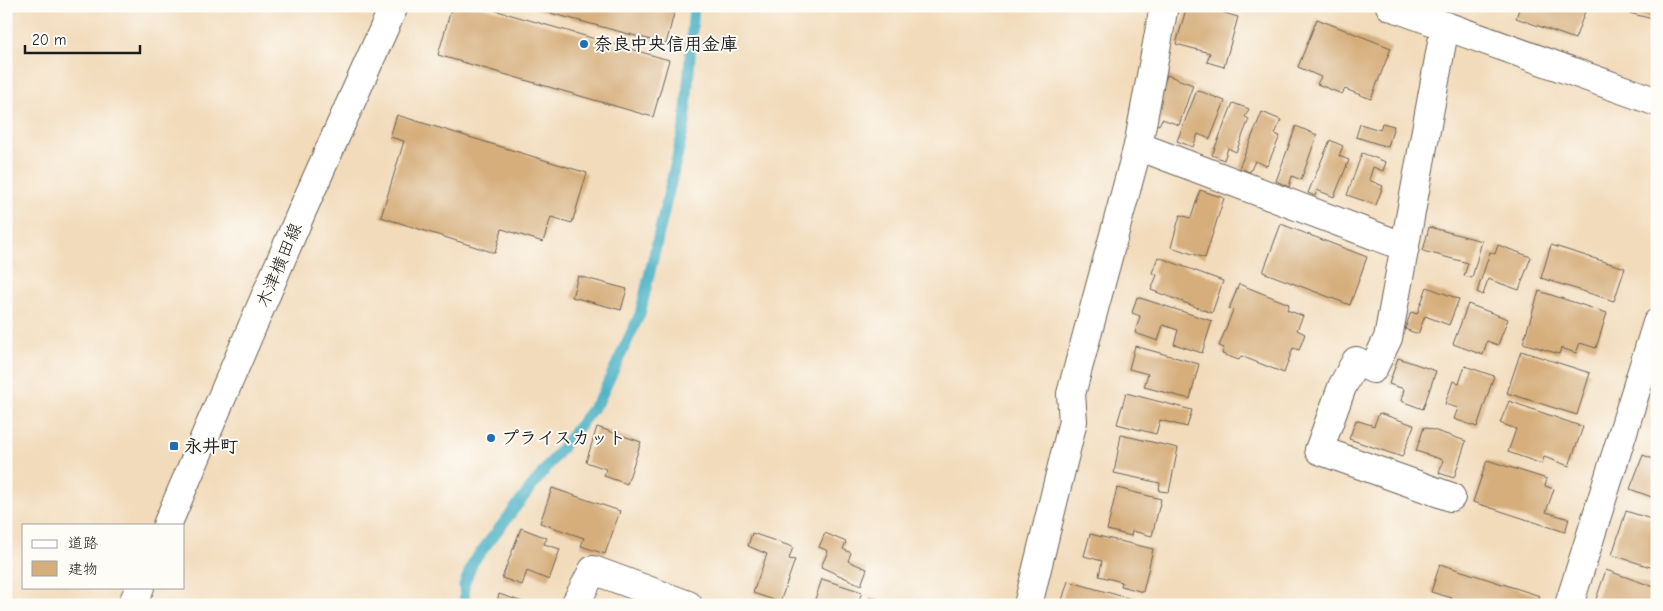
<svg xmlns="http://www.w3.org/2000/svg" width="1663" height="611" font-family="'Comic Neue','Klee One',sans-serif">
	<rect width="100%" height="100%" fill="#fdfcf7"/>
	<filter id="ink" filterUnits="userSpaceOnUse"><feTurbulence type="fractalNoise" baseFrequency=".02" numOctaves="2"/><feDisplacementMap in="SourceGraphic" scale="10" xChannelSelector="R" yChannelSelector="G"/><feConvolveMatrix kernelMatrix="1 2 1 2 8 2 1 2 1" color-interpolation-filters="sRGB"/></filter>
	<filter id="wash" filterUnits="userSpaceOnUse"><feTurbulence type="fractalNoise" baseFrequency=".0096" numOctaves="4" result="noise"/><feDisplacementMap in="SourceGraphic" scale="20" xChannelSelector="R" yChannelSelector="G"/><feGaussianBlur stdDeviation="1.12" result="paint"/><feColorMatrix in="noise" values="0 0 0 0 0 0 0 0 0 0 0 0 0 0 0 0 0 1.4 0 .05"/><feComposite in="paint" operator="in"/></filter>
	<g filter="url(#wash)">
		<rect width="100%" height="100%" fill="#f2dbbb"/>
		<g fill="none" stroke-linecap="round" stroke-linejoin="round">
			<!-- stream -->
			<polyline stroke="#44aec2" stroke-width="11" points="465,605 464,585 473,562 600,399 640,314 685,123 694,6"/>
		</g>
		<g id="blocks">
			<!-- building -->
			<g fill="#d6ae7c">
				<polygon points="452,6 480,6 669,60 653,117 438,55"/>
				<polygon points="524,6 676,6 666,44"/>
				<polygon points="1187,6 1201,6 1238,17 1224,67 1207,62 1210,53 1176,44"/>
				<polygon points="1520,6 1587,6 1575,39 1516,18"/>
				<polygon points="1617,6 1657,6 1657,20 1617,10"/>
				<polygon points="1317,19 1391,48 1371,99 1345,89 1342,94 1317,84 1321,77 1298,67"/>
				<polygon points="1167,75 1193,85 1179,125 1162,119 1159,125 1150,122"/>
				<polygon points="1197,90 1225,101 1210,139 1198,134 1193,147 1177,141"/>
				<polygon points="1233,103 1249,109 1245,117 1249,119 1236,152 1228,148 1224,160 1212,155"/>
				<polygon points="1262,112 1281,120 1275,134 1280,136 1267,166 1255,161 1250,172 1239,168"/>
				<polygon points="397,115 587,173 572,223 551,217 543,242 502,229 495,253 381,217 404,141 390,137"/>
				<polygon points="1382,123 1394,126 1388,147 1356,137 1360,124 1380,130"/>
				<polygon points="1296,126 1317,135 1301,180 1292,176 1289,187 1276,181"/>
				<polygon points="1330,140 1343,146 1339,156 1349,160 1334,197 1317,190 1315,196 1308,193"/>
				<polygon points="1362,153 1386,162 1383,171 1373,167 1369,180 1383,186 1376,205 1347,195"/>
				<polygon points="1200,190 1224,198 1205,258 1171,247 1180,215 1191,218"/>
				<polygon points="1281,224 1367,257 1350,305 1263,272"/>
				<polygon points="1429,227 1482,241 1472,278 1464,276 1468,263 1423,251"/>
				<polygon points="1498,245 1531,257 1519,290 1488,279 1483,295 1477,292 1490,252 1495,254"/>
				<polygon points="1551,245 1625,268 1614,301 1541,278"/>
				<polygon points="1158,257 1223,281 1212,313 1151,290 1157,275 1152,273"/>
				<polygon points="578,276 627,289 621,310 572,297"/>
				<polygon points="1239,284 1289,304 1287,310 1303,316 1297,330 1305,334 1299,350 1293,348 1284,373 1241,356 1239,360 1222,354 1224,348 1219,346 1233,310 1229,309"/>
				<polygon points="1427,287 1459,299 1449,325 1425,316 1418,334 1405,329 1411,312 1417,314"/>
				<polygon points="1539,291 1607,313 1596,348 1580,343 1576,353 1561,348 1559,354 1523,343"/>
				<polygon points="1137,297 1212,321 1202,353 1174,344 1178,330 1163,325 1158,341 1135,333 1140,316 1132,313"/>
				<polygon points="1468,304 1508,319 1498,345 1487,341 1483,355 1453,344"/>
				<polygon points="1135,346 1199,364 1190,399 1144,387 1148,374 1129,369"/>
				<polygon points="1521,351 1590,373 1577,415 1507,393"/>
				<polygon points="1398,358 1436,371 1423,409 1401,401 1404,389 1389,384"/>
				<polygon points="1465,366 1494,376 1477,427 1454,419 1458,408 1445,404 1453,381 1459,383"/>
				<polygon points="1126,393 1192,410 1187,427 1160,420 1156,434 1117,424"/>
				<polygon points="1509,401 1583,427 1569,466 1544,457 1542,464 1508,452 1516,429 1500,423"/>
				<polygon points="1379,413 1414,425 1402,457 1349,439 1356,420 1374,426"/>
				<polygon points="597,427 641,442 627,484 604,476 606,469 586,462"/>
				<polygon points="1424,427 1466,441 1454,478 1439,473 1443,460 1416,451"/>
				<polygon points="1121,435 1178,448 1169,492 1159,491 1160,483 1114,473"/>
				<polygon points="1657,450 1657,499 1630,489 1643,455 1653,459"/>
				<polygon points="1487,460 1547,479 1545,486 1554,489 1546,512 1569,519 1565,532 1473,502"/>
				<polygon points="552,488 620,511 605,554 581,546 584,538 540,523"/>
				<polygon points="1117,488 1161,499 1152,536 1132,531 1131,536 1107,530"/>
				<polygon points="1626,511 1657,521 1657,569 1612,555"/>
				<polygon points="521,528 547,538 544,544 560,549 549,580 527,571 522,585 502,578"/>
				<polygon points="752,533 793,547 789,559 795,560 780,602 753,593 767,554 748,546"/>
				<polygon points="825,533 846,542 843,549 851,553 848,561 867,569 861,585 821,567 828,551 819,547"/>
				<polygon points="1090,534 1153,549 1143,592 1121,586 1122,582 1099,576 1102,561 1084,556"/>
				<polygon points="1440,564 1540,596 1537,605 1450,605 1452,598 1431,592"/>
				<polygon points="1606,570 1657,588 1653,605 1594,605"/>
				<polygon points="822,579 862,592 857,605 813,605"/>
				<polygon points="1068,581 1138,601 1137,605 1061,604"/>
				<polygon points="499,594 529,604 529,605 496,605"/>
				<polygon points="870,597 892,604 892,605 868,605"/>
			</g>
		</g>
	</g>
	<g filter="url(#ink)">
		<use href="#blocks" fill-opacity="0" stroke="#675f54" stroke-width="1"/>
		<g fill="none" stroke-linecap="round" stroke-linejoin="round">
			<!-- minor casing -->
			<g stroke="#675f54" stroke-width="30">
				<g id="minor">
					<polyline points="1445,26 1388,338 1373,369 1356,361 1342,387 1319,450 1451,497"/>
					<polyline points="1138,146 1405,247"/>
					<polyline points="575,605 593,570 688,605"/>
					<polyline points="1028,605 1073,421 1071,394 1138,146 1164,6"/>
					<polyline points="1569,605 1657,323"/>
				</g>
			</g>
			<!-- tertiary casing -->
			<g stroke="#675f54" stroke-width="30">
				<polyline id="tertiary" points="1390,6 1657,102"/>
			</g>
			<!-- secondary casing -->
			<g stroke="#675f54" stroke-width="30">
				<g id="secondary">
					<polyline points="167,525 302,211 394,6"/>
					<polyline points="132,605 140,587"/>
				</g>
			</g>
			<!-- minor -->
			<use href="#minor" stroke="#fff" stroke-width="28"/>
			<!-- tertiary -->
			<use href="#tertiary" stroke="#fff" stroke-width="28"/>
			<!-- secondary -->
			<use href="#secondary" stroke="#fff" stroke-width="28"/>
		</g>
	</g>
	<!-- markers -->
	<g fill="#1f6fb2" stroke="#fdfcf7" stroke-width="2">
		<circle cx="584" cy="44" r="5"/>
		<circle cx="491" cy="438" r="5"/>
		<rect x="169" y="441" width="10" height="10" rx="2.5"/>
	</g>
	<g text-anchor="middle" stroke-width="4" stroke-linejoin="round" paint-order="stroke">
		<!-- poi labels -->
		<g font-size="18" font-weight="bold" fill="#1c1c1c" stroke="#fdfcf7" text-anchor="start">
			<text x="594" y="50">奈良中央信用金庫</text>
			<text x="501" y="444">プライスカット</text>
			<text x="184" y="452">永井町</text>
		</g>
		<!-- street labels -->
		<g font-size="18" fill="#1c1c1c" stroke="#fdfcf7">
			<text transform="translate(279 265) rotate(-67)" y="6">木津横田線</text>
		</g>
	</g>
	<!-- margin -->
	<rect width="1663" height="611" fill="none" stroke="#fdfcf7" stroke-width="25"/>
	<!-- legend -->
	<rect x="22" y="524" width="162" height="65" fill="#fdfcf7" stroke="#a3a29f"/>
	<rect x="32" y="540" width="25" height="8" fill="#ffffff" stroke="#a3a29f"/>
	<text x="68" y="548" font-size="15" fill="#1c1c1c">道路</text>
	<rect x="32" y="561" width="25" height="15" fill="#d6ae7c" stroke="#a3a29f"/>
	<text x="68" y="574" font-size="15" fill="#1c1c1c">建物</text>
	<!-- scale -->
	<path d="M25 45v8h115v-8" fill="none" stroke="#1c1c1c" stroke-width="2.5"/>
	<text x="32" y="45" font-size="15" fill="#1c1c1c" stroke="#fdfcf7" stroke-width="4" paint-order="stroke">20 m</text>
</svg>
